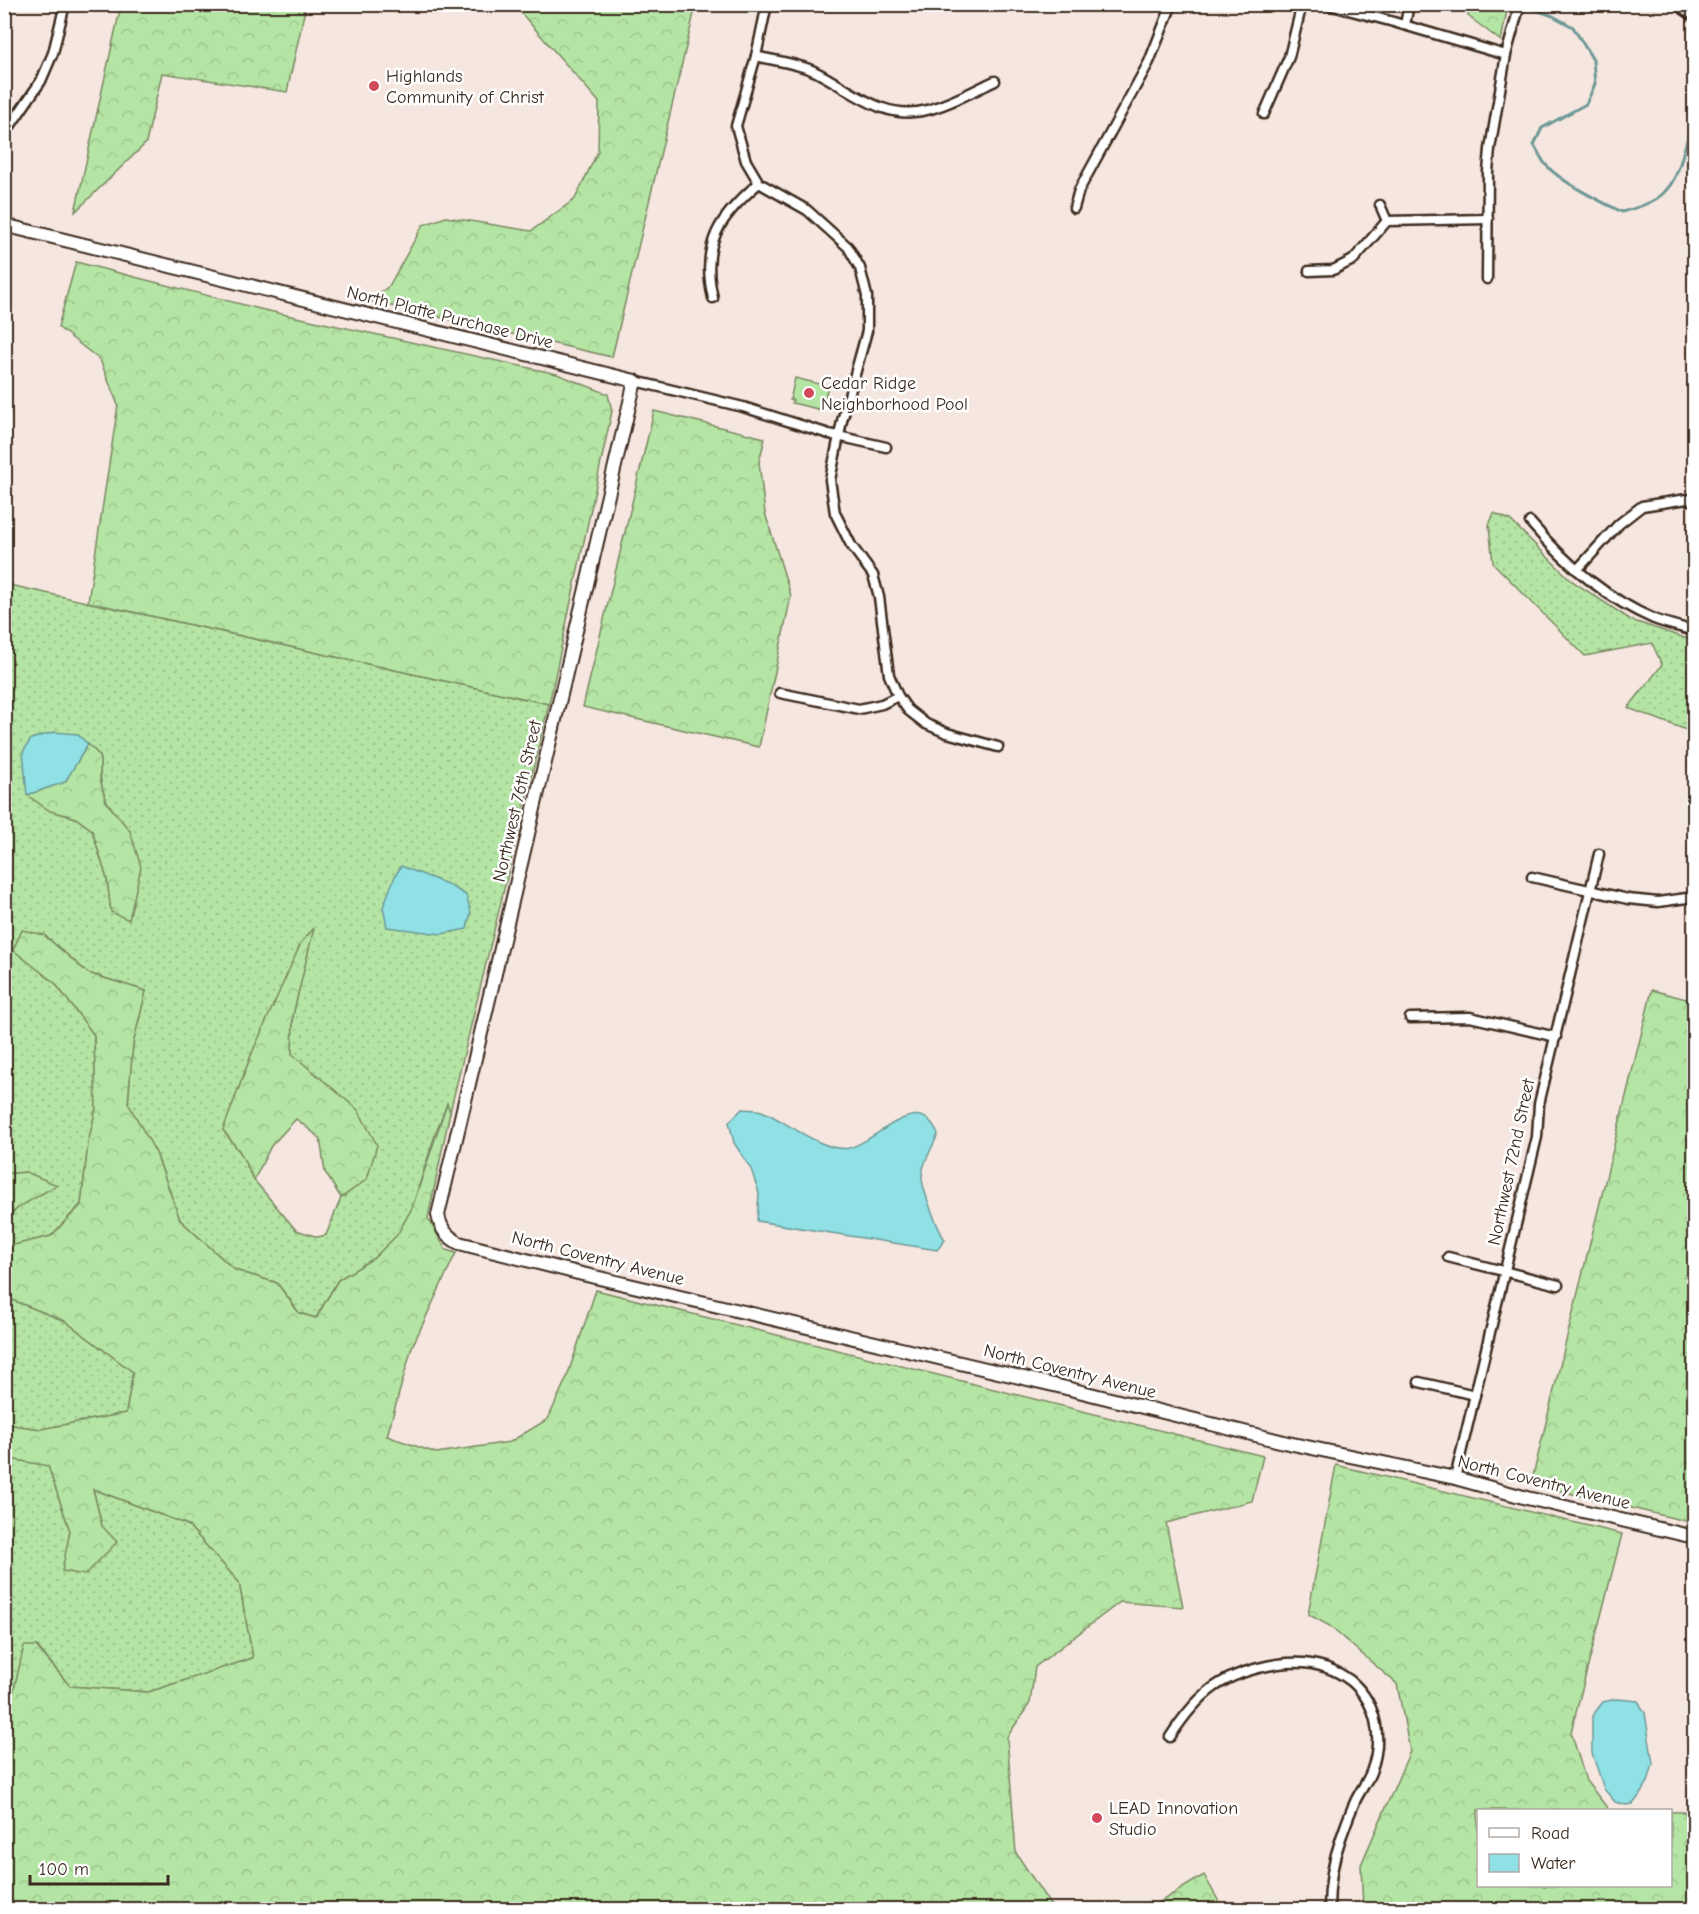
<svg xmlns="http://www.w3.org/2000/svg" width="1699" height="1914" font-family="'Comic Neue',sans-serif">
	<defs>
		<pattern id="grass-dots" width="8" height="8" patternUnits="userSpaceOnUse" patternTransform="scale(1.5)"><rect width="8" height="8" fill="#b5e5a4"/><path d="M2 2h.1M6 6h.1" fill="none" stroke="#9dc58d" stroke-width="1.8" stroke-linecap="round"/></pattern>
		<pattern id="forest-crowns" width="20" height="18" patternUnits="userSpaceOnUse" patternTransform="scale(1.5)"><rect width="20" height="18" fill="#b5e5a4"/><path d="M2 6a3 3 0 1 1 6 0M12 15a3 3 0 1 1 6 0" fill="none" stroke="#9dc58d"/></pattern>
	</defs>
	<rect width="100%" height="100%" fill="#f6e6e0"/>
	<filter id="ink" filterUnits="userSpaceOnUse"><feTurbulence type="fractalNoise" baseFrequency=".0167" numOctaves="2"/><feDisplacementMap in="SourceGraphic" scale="12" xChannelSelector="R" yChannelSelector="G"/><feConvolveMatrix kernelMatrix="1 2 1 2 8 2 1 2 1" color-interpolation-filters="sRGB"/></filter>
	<g filter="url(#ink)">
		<!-- grass -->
		<g fill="url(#grass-dots)" stroke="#788861" stroke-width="1.5" fill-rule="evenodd">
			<polygon points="1494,513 1510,520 1572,581 1631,620 1694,641 1694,703 1689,731 1628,708 1662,665 1652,643 1585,656 1493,563 1489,525"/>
			<path d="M 5,584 L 549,704 L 450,1112 L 447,1104 L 436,1132 L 412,1208 L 397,1236 L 374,1258 L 338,1280 L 316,1318 L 299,1313 L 277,1283 L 235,1270 L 180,1220 L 156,1153 L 128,1104 L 133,1044 L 146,991 L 88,973 L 44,935 L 14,950 L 55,983 L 94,1035 L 96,1108 L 88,1144 L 81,1204 L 51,1236 L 10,1246 L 5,1237 L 5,1219 L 19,1207 L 26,1172 L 5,1174 ZM 77,734 L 100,756 C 99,797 105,801 130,831 L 111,912 L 107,879 L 92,830 L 76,818 L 31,739 ZM 313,930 L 293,1015 L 292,1054 L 358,1111 L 367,1179 L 341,1198 L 326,1235 L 318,1237 L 296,1230 L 254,1180 L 240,1152 L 223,1130 L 252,1053 Z"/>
			<polygon points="5,1297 65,1321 133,1372 126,1413 41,1429 5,1424"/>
			<polygon points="4,1458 48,1465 70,1531 63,1571 102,1526 93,1489 188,1525 239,1582 253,1658 149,1692 70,1686 37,1646 11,1698 5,1698"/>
		</g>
		<!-- forest -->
		<g fill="url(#forest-crowns)" stroke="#788861" stroke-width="1.5">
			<polygon points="121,5 306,5 287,92 162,73 146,143 75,212"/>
			<polygon points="514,5 696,5 612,357 369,301 389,286 423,225 446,217 531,231 575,199 598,151 599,102"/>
			<polygon points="1468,5 1508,5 1501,41 1468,16"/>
			<polygon points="76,262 264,310 557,374 608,394 612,411 549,704 88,602 118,405 100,360 58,327"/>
			<polygon points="654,411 765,438 759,462 765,513 791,596 759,747 583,707"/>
			<polygon points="88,744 100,756 100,779 106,802 130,831 141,867 129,920 111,912 107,879 92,830 76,818 50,811 27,795 65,782"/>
			<polygon points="314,928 293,1015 292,1054 358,1110 377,1145 367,1179 341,1198 325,1172 320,1138 296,1119 271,1146 254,1180 240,1152 223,1130 252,1053 301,943"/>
			<polygon points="22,930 44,935 88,973 146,991 133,1044 128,1103 156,1153 180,1220 235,1270 277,1283 299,1313 316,1318 338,1280 374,1258 397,1235 412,1208 447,1103 450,1112 428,1218 446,1250 456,1253 412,1347 387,1436 436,1453 510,1442 548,1419 567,1377 596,1290 1263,1456 1252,1501 1166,1523 1183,1607 1120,1602 1035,1667 1030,1703 1007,1737 1016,1853 1053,1909 5,1909 5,1698 12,1698 24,1646 36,1646 70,1686 149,1692 253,1658 239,1582 188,1525 93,1489 102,1526 117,1542 85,1575 62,1571 70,1531 48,1466 5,1458 5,1424 41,1429 126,1413 133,1372 65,1321 5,1297 5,1237 10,1246 51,1236 81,1205 88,1144 96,1108 94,1035 55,983 13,950"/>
			<polygon points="1652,990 1694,1001 1694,1523 1531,1484"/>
			<polygon points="26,1172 57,1185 19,1207 5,1219 5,1174"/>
			<polygon points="1336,1465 1622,1534 1571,1732 1586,1781 1609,1810 1478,1810 1478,1886 1670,1886 1671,1812 1694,1812 1694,1909 1363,1909 1361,1865 1410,1751 1397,1684 1328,1625 1308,1614"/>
			<polygon points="1204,1875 1223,1909 1148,1909"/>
		</g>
		<!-- pitch -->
		<polygon fill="#b5e5a4" stroke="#788861" stroke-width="1.5" points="795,378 828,386 822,410 792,403 793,400 790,400"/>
		<!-- water -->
		<g fill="#8fe1e5" stroke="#6d9895" stroke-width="1.5">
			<polygon points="54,732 77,734 88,744 65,782 27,795 23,752 31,739"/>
			<polygon points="401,866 447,884 466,895 471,912 467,929 441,934 387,927 383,907 395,876"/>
			<path d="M 742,1109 C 749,1110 758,1109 764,1112 C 785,1121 825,1153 849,1148 C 876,1142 919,1088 938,1134 C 933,1147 921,1165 922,1179 C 924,1194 937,1227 945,1240 L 937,1250 L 757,1221 L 759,1193 L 751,1169 L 734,1143 L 729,1122 Z"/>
			<polygon points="1617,1699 1638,1701 1645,1713 1653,1764 1648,1782 1639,1796 1633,1804 1626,1805 1615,1802 1604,1789 1592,1753 1592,1716 1603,1702"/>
		</g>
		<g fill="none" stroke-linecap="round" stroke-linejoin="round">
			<!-- stream -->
			<path stroke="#6d9895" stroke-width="3" d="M 1522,5 L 1553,16 L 1573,27 L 1593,60 L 1595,84 L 1586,104 L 1542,128 L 1534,145 C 1538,151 1541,159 1546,165 C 1562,183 1600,201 1622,212 C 1650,204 1669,198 1679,167 C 1684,153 1685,139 1694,127"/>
			<!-- street casing -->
			<g stroke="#3b2a1e" stroke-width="13">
				<g id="street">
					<polyline points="767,4 756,56 736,126 746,161 759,183 807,210 848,247 860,268 867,296 867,331 842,421 830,480 835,513 851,545 873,575 879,597 889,675 898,696 908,710 926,724 947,733 998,747"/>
					<polyline points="1325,4 1390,21 1506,55"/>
					<polyline points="1676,4 1694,16"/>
					<polyline points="1405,25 1409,4"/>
					<path d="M 756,56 C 775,61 796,63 814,71 C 851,89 883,122 927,110 C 951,104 973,91 995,81"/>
					<polyline points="1264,114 1289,57 1302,4"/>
					<polyline points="4,135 41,81 53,53 65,4"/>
					<polyline points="1380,205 1387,221"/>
					<polyline points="1074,208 1079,190 1149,62 1172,4"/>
					<polyline points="1309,271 1333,270 1353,260 1387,221 1488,219"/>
					<polyline points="1487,279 1488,172 1490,149 1506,55 1520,4"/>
					<path d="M 713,298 C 700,244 720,216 759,183"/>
					<polyline points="635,381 743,407 829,434 886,447"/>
					<path d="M 1530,522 C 1564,562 1605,598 1654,619 C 1667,624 1681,627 1694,631"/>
					<polyline points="1577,570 1619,524 1642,506 1687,499 1694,501"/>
					<polyline points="780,693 859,709 882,704 898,696"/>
					<polyline points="1532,877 1628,899 1658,902 1694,897"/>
					<polyline points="1410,1018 1470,1017 1556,1037"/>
					<polyline points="1448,1257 1558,1285"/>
					<polyline points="1419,1382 1475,1395"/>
					<polyline points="1455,1478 1537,1137 1539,1104 1599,854"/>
					<path d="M 1170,1737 C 1200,1691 1223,1673 1278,1664 C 1305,1660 1329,1664 1351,1681 C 1378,1704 1383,1740 1371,1772 C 1367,1783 1358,1793 1354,1804 C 1349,1815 1345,1827 1341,1838 C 1333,1860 1329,1886 1329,1910"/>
				</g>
			</g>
			<!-- secondary casing -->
			<g stroke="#3b2a1e" stroke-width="16">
				<path id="secondary" d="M 4,225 L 635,381 L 438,1215 C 441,1230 447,1236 459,1243 L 578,1273 L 1062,1387 L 1288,1443 L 1455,1478 L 1527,1498 L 1694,1537"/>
			</g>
			<!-- street -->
			<use href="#street" stroke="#fff" stroke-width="8"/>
			<!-- secondary -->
			<use href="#secondary" stroke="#fff" stroke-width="12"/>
		</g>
	</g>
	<!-- markers -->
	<g fill="#d1495b" stroke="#fff" stroke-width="2">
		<circle cx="374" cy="86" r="6"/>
		<circle cx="809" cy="393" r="6"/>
		<circle cx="1097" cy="1818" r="6"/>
	</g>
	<g text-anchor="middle" stroke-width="5" stroke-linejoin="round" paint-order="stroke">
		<!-- poi labels -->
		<g font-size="18" fill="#3b2a1e" stroke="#fff" text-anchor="start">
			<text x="386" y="82">Highlands<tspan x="386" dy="21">Community of Christ</tspan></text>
			<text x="821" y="389">Cedar Ridge<tspan x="821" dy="21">Neighborhood Pool</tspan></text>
			<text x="1109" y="1814">LEAD Innovation<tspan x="1109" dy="21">Studio</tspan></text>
		</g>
		<!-- street labels -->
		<g font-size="18" fill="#3b2a1e" stroke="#fff">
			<text transform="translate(450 317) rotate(14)" y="6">North Platte Purchase Drive</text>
			<text transform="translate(517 801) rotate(-77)" y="6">Northwest 76th Street</text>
			<text transform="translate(1511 1162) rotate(-78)" y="6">Northwest 72nd Street</text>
			<text transform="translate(598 1258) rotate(14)" y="6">North Coventry Avenue</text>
			<text transform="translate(1070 1371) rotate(14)" y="6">North Coventry Avenue</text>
			<text transform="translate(1544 1482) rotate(14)" y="6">North Coventry Avenue</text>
		</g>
	</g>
	<!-- margin -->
	<rect width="1699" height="1914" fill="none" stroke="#fff" stroke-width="24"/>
	<rect x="12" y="12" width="1675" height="1890" fill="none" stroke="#3b2a1e" stroke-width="2" filter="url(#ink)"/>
	<!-- legend -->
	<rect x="1477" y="1809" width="195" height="78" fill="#ffffff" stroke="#b1aaa5" stroke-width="1.5"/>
	<rect x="1489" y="1828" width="30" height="9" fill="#ffffff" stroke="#b1aaa5" stroke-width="1.5"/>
	<text x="1531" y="1839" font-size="18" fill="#3b2a1e">Road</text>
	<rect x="1489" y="1854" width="30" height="18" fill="#8fe1e5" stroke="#b1aaa5" stroke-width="1.5"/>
	<text x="1531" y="1869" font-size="18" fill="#3b2a1e">Water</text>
	<!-- scale -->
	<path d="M30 1875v9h138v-9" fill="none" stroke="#3b2a1e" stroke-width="3"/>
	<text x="39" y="1875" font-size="18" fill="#3b2a1e" stroke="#ffffff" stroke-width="4.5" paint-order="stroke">100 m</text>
</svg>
